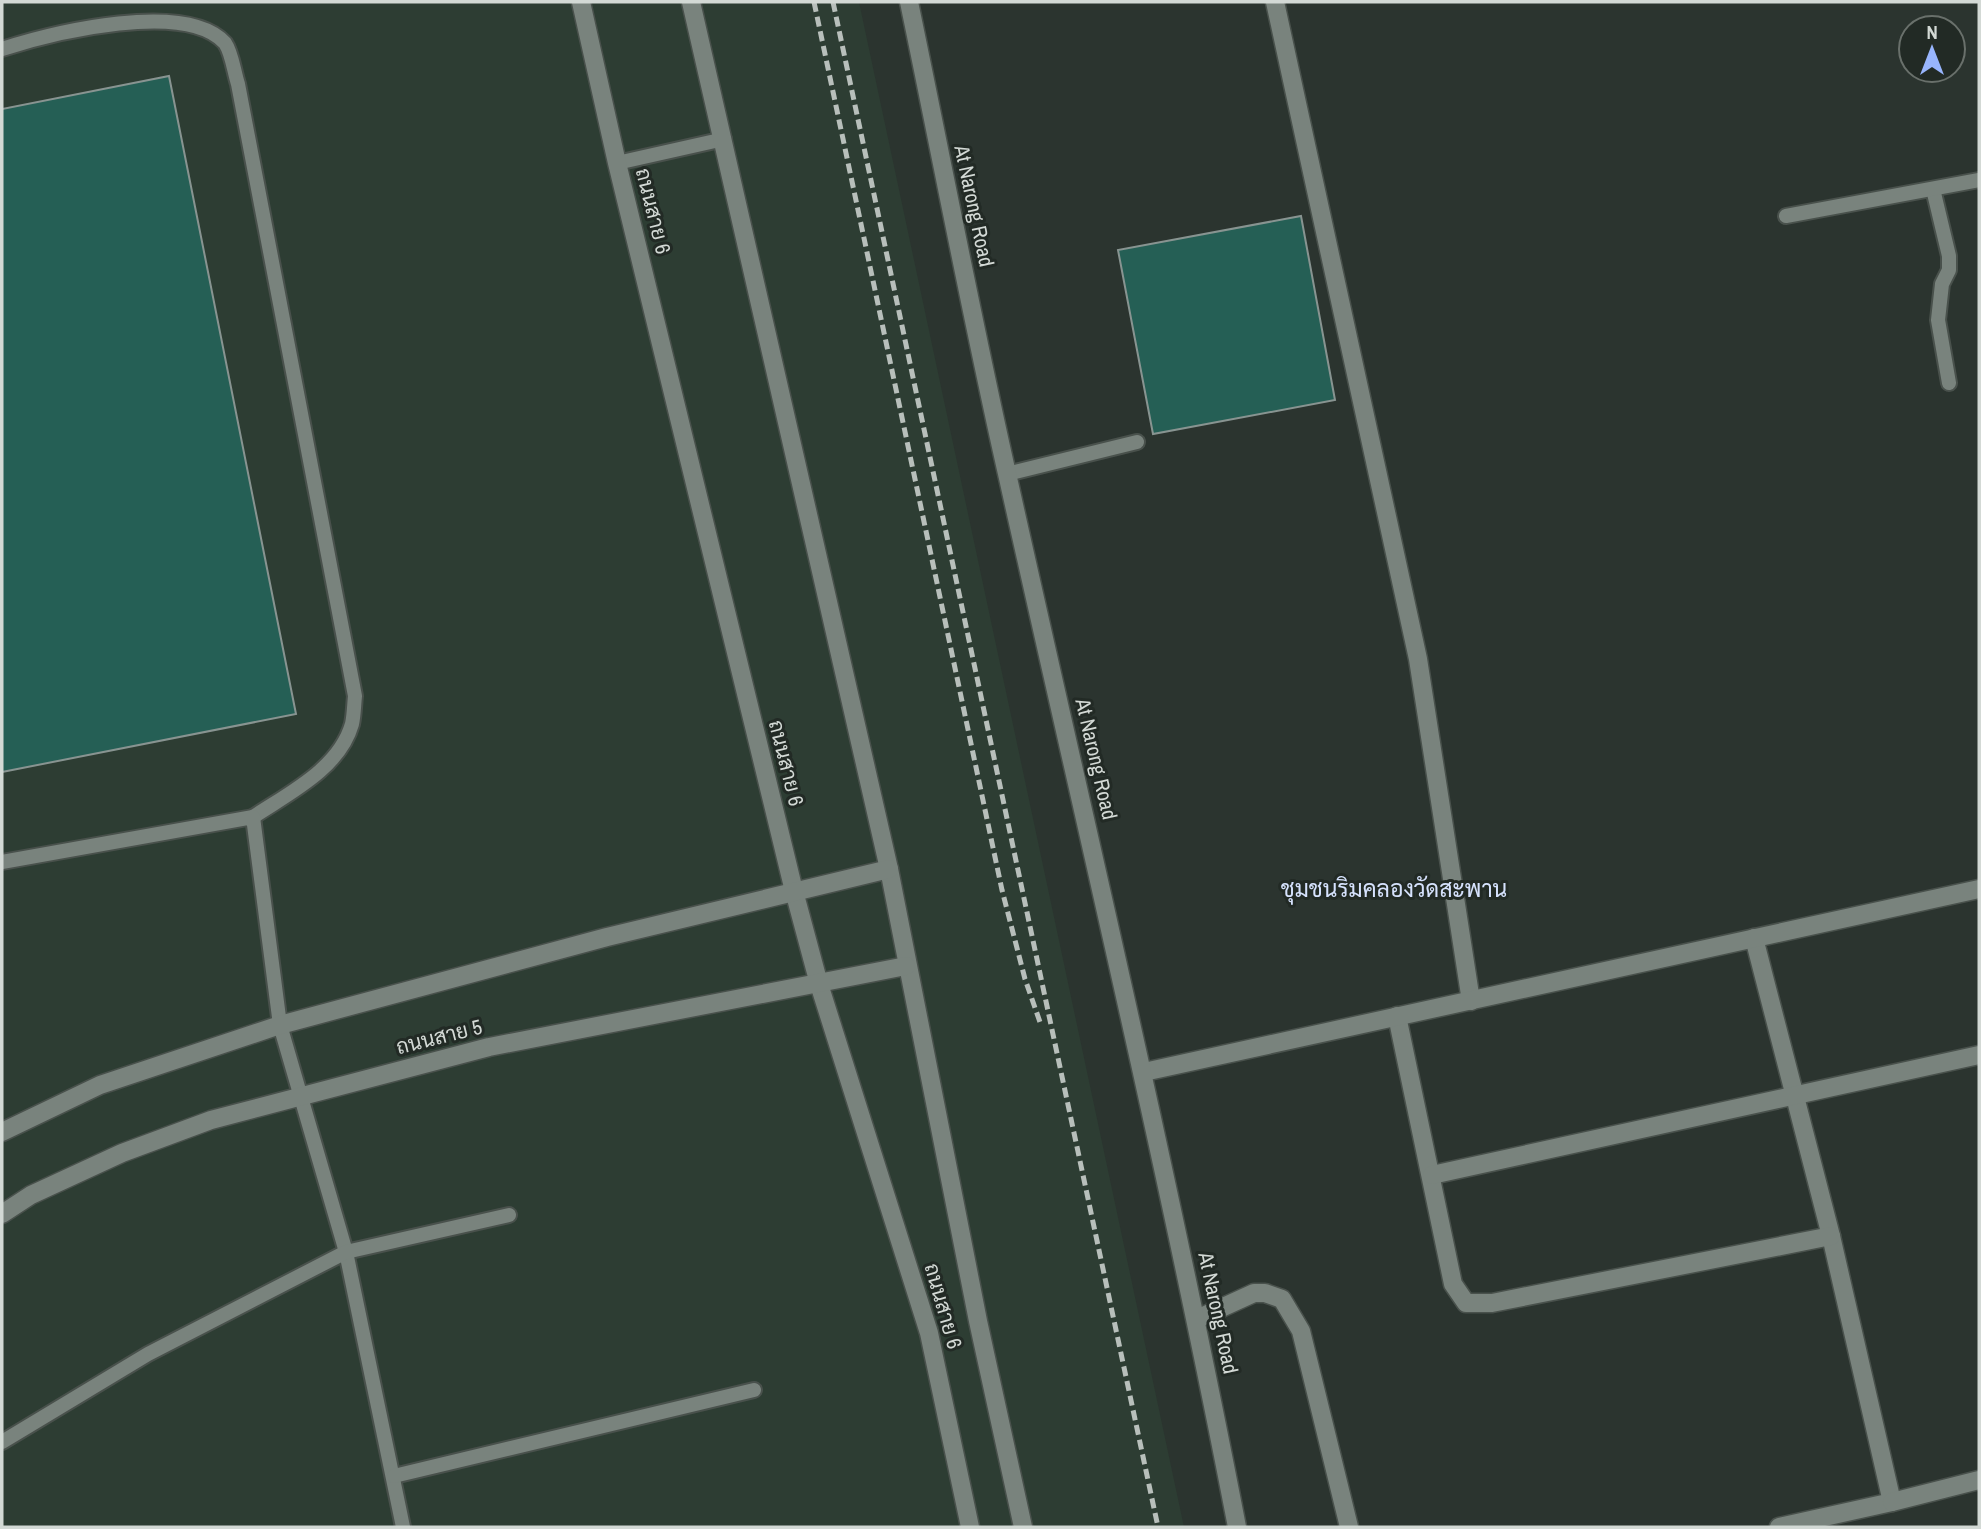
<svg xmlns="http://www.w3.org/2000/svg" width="1981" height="1529" font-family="'Archivo Narrow',Sarabun,sans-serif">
	<rect width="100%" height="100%" fill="#2b342f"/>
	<!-- built -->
	<polygon fill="#2d3d33" points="2,2 859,2 1184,1527 2,1527"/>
	<!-- building -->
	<g fill="#255f55" stroke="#889491" stroke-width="2">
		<polygon points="169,76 296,714 2,772 2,109"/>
		<polygon points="1301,216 1335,400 1153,434 1118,250"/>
	</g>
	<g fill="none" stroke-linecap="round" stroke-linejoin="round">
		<!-- service casing -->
		<g stroke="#49514c" stroke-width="18">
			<g id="service">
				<path d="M 2,49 C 55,32 186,0 225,43 C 232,53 234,72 238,84 L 355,696 C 354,705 354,715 352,724 C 339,769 289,793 253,817"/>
				<polyline points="617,163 724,139"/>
				<polyline points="1933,189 1949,256 1949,270 1942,284 1938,320 1949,383"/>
				<polyline points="1786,216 1979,180"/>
				<polyline points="1007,474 1137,442"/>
				<polyline points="2,862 253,817 280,1025 346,1252 403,1527"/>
				<polyline points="2,1442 148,1354 346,1252 509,1215"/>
				<polyline points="394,1476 754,1390"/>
			</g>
		</g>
		<!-- minor casing -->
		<g stroke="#49514c" stroke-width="21">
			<g id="minor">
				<polyline points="581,2 617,163 794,891 819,984 929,1333 970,1527"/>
				<polyline points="691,2 889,869 978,1321 1023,1527"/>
				<polyline points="1275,2 1418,659 1471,1001"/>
				<polyline points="1754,938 1831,1236 1892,1502 1779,1527"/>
				<polyline points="1397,1016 1453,1284 1466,1303 1492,1303 1831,1236"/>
				<polyline points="1144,1072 1979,889"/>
				<polyline points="2,1132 100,1085 280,1025 607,937 889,869"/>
				<polyline points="1432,1175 1979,1055"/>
				<polyline points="2,1214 31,1195 122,1153 211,1120 489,1047 906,966"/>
				<polyline points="1197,1319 1254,1293 1265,1293 1282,1299 1301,1331 1349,1527"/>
				<polyline points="1892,1502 1979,1480"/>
			</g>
		</g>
		<!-- tertiary casing -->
		<g stroke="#49514c" stroke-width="21">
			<path id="tertiary" d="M 909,2 C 942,160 972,320 1008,478 C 1086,828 1169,1175 1237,1527"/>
		</g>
		<!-- service -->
		<use href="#service" stroke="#79837d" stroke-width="14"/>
		<!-- minor -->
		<use href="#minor" stroke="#79837d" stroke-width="18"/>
		<!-- tertiary -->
		<use href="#tertiary" stroke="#79837d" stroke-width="18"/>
		<!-- rail -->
		<g stroke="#b8bfbb" stroke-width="5" stroke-dasharray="10 5" stroke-linecap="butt">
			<polyline points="814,2 1002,890 1025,979 1041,1025"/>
			<polyline points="833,2 1158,1527"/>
		</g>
	</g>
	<g text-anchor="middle" stroke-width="6" stroke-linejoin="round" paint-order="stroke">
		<!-- street labels -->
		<g font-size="21" fill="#d3d9d5" stroke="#222a25">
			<text transform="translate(974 206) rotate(78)" y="7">At Narong Road</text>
			<text transform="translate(653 211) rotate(76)" y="7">ถนนสาย 6</text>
			<text transform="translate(1096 759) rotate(77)" y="7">At Narong Road</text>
			<text transform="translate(786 763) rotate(76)" y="7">ถนนสาย 6</text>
			<text transform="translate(439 1037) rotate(-14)" y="7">ถนนสาย 5</text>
			<text transform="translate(943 1306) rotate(74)" y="7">ถนนสาย 6</text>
			<text transform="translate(1218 1313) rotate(78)" y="7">At Narong Road</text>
		</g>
		<!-- neighbourhood labels -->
		<g font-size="23" fill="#d6e2fd" stroke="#222a25">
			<text x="1394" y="897">ชุมชนริมคลองวัดสะพาน</text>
		</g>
	</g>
	<!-- border -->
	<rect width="1981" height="1529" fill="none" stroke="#d3d9d5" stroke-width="7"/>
	<!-- north arrow -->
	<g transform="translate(1932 49)"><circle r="33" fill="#222a25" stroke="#69706b" stroke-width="2"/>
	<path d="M0-5L12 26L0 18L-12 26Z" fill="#98b5fd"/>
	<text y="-10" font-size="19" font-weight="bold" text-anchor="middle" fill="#d3d9d5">N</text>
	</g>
</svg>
